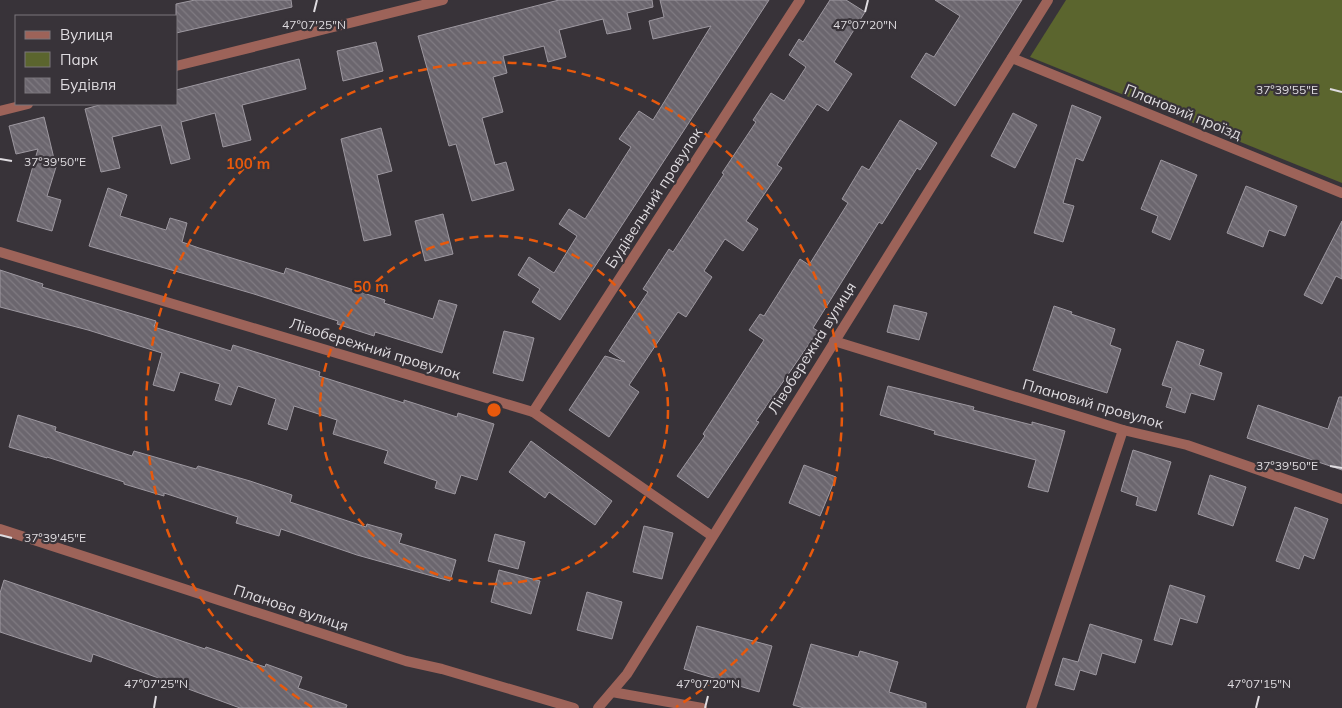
<svg xmlns="http://www.w3.org/2000/svg" width="1342" height="708" font-family="Mulish,sans-serif">
	<defs>
		<pattern id="building-back-hatch" width="6" height="6" patternUnits="userSpaceOnUse" patternTransform="scale(1.25)"><rect width="6" height="6" fill="#6b666e"/><path d="M-1 5l2 2M0 0l6 6M5-1l2 2" fill="none" stroke="#807b82"/></pattern>
	</defs>
	<rect width="100%" height="100%" fill="#383339"/>
	<!-- green -->
	<polygon fill="#5b652e" points="1066,0 1342,0 1342,183 1030,57"/>
	<!-- building -->
	<g fill="url(#building-back-hatch)" stroke="#9d98a0">
		<polygon points="195,0 291,0 292,7 176,33 176,4"/>
		<polygon points="559,0 652,0 653,7 627,13 631,29 607,34 603,19 559,30 566,57 548,62 544,46 503,56 507,73 493,77 503,112 482,118 495,165 506,162 514,190 472,201 456,144 449,146 418,36"/>
		<polygon points="660,0 769,0 560,320 532,302 540,289 518,275 529,257 554,273 577,236 559,224 569,209 585,219 631,147 619,139 639,111 653,120 711,26 653,39 649,21 664,17"/>
		<polygon points="830,0 846,0 865,12 834,62 852,74 828,111 817,104 777,165 782,168 746,221 758,229 743,251 725,239 704,271 712,277 686,317 678,312 629,385 639,392 609,437 569,410 605,356 625,362 609,351 648,292 643,289 669,249 673,252 724,174 722,173 756,122 753,120 771,93 784,101 806,67 789,55 799,39 803,42"/>
		<polygon points="935,0 1022,0 955,106 911,77 926,53 934,57 960,16"/>
		<polygon points="376,42 383,71 343,81 337,51"/>
		<polygon points="299,59 306,89 242,105 251,140 223,147 215,113 181,122 190,159 171,164 161,125 112,137 120,168 101,172 85,109 103,104 176,104 176,90"/>
		<polygon points="1072,105 1101,117 1083,161 1076,158 1063,203 1074,206 1063,242 1034,233"/>
		<polygon points="1013,113 1037,125 1015,168 991,156"/>
		<polygon points="44,117 56,167 47,196 61,200 52,231 17,221 38,149 16,154 9,126"/>
		<polygon points="900,120 937,143 920,170 917,168 882,224 879,222 813,328 818,331 756,421 759,422 708,498 677,476 705,436 703,434 764,340 749,330 760,314 764,316 800,259 809,265 848,203 842,199 862,166 869,170"/>
		<polygon points="381,128 392,171 377,175 391,235 364,241 341,139"/>
		<polygon points="1161,160 1197,175 1170,240 1152,232 1158,216 1141,209"/>
		<polygon points="1246,186 1297,206 1285,236 1269,230 1263,247 1227,233"/>
		<polygon points="108,188 127,195 120,216 166,230 170,218 187,223 182,242 199,248 284,274 286,268 385,300 384,303 433,319 439,300 457,305 442,353 375,332 374,336 337,324 338,321 254,294 89,246"/>
		<polygon points="443,214 453,254 425,261 415,221"/>
		<polygon points="1342,221 1342,279 1336,276 1322,304 1304,295"/>
		<polygon points="0,270 43,284 42,287 156,321 154,327 231,351 233,345 320,372 319,376 404,403 404,400 457,417 458,413 494,424 477,480 461,475 455,494 435,488 437,481 384,463 388,451 333,434 337,420 294,406 287,430 268,424 276,399 238,386 231,405 215,400 220,384 180,372 174,391 153,385 162,353 88,330 0,307"/>
		<polygon points="894,305 927,313 919,340 887,332"/>
		<polygon points="1054,306 1072,312 1071,314 1115,329 1110,345 1121,349 1107,393 1033,370"/>
		<polygon points="504,331 534,338 523,381 493,373"/>
		<polygon points="1177,341 1204,350 1199,365 1222,373 1214,400 1191,393 1185,413 1166,407 1172,388 1162,385"/>
		<polygon points="888,386 974,407 973,410 1032,425 1032,422 1065,431 1048,492 1028,487 1036,460 934,434 935,431 880,415"/>
		<polygon points="1339,397 1342,397 1342,470 1247,438 1258,405 1328,429"/>
		<polygon points="18,415 56,427 55,431 132,456 134,451 196,469 198,466 250,481 292,495 290,502 366,527 367,524 402,534 399,543 456,560 450,581 357,555 281,529 279,536 236,523 238,517 164,493 164,496 124,484 124,482 47,457 47,458 9,447"/>
		<polygon points="531,441 612,501 595,525 549,492 545,498 509,472"/>
		<polygon points="1133,450 1171,462 1156,511 1136,505 1138,497 1121,491"/>
		<polygon points="804,465 836,477 820,516 789,503"/>
		<polygon points="1210,475 1246,487 1233,526 1198,514"/>
		<polygon points="1295,507 1328,519 1314,559 1304,555 1299,569 1276,561"/>
		<polygon points="644,526 673,533 662,579 633,572"/>
		<polygon points="495,534 525,542 518,569 488,561"/>
		<polygon points="499,570 540,581 531,614 491,602"/>
		<polygon points="4,580 205,649 206,647 265,667 266,664 302,677 298,688 347,705 346,708 240,708 93,654 91,662 0,632 0,593"/>
		<polygon points="1170,585 1205,596 1197,623 1180,618 1172,645 1154,640"/>
		<polygon points="587,592 622,602 612,639 577,630"/>
		<polygon points="1090,624 1142,640 1135,663 1102,653 1096,675 1080,670 1074,690 1055,685 1063,658 1078,662"/>
		<polygon points="697,626 772,646 759,692 684,669"/>
		<polygon points="811,644 858,657 860,651 898,662 889,692 926,703 926,708 804,708 793,705"/>
	</g>
	<g fill="none" stroke-linecap="round" stroke-linejoin="round">
		<!-- minor -->
		<g stroke="#9d6359" stroke-width="10">
			<polyline points="1012,58 1342,193"/>
			<polyline points="176,66 443,0"/>
			<polyline points="0,111 28,104"/>
			<polyline points="0,252 533,412 712,536"/>
			<polyline points="834,341 1123,430 1187,445 1342,499"/>
			<polyline points="533,412 800,0"/>
			<polyline points="0,529 406,661 442,669 574,708"/>
			<polyline points="612,692 702,708"/>
			<polyline points="598,708 627,674 1048,0"/>
			<polyline points="1031,708 1123,430"/>
		</g>
	</g>
	<!-- ticks -->
	<path fill="none" stroke="#dfdce0" stroke-width="2" d="M 314,12 L 317,0M 865,12 L 868,0M 1330,89 L 1342,92M 0,159 L 12,161M 1330,466 L 1342,468M 0,535 L 12,538M 154,708 L 156,696M 705,708 L 708,696M 1256,708 L 1259,696"/>
	<!-- distance rings -->
	<g fill="none" stroke="#e8590c" stroke-width="2.5" stroke-dasharray="9 6">
		<circle cx="494" cy="410" r="174"/>
		<path d="M312 707A348 348 0 1 1 676 707"/>
	</g>
	<g text-anchor="middle" stroke-width="4.5" stroke-linejoin="round" paint-order="stroke">
		<!-- street labels -->
		<g font-size="15" fill="#dfdce0" stroke="#383339">
			<text transform="translate(1183 112) rotate(22)" y="5">Плановий проїзд</text>
			<text transform="translate(654 198) rotate(-57)" y="5">Будівельний провулок</text>
			<text transform="translate(812 348) rotate(-58)" y="5">Лівобережна вулиця</text>
			<text transform="translate(375 349) rotate(17)" y="5">Лівобережний провулок</text>
			<text transform="translate(1093 404) rotate(16)" y="5">Плановий провулок</text>
			<text transform="translate(291 608) rotate(18)" y="5">Планова вулиця</text>
		</g>
	</g>
	<g font-size="12" text-anchor="middle" fill="#dfdce0" stroke="#383339" stroke-width="4.5" stroke-linejoin="round" paint-order="stroke">
		<text x="314" y="29">47°07'25"N</text>
		<text x="865" y="29">47°07'20"N</text>
		<text x="1287" y="94">37°39'55"E</text>
		<text x="55" y="166">37°39'50"E</text>
		<text x="1287" y="470">37°39'50"E</text>
		<text x="55" y="542">37°39'45"E</text>
		<text x="156" y="688">47°07'25"N</text>
		<text x="708" y="688">47°07'20"N</text>
		<text x="1259" y="688">47°07'15"N</text>
	</g>
	<circle cx="494" cy="410" r="8" fill="#e8590c" stroke="#383339" stroke-width="2.5"/>
	<g font-size="15" text-anchor="middle" font-weight="bold" fill="#e8590c" stroke="#383339" stroke-width="4.5" stroke-linejoin="round" paint-order="stroke">
		<text x="248" y="169">100 m</text>
		<text x="371" y="292">50 m</text>
	</g>
	<!-- legend -->
	<rect x="15" y="15" width="162" height="90" fill="#383339" stroke="#7b777c"/>
	<rect x="25" y="31" width="25" height="8" fill="#9d6359" stroke="#7b777c"/>
	<text x="60" y="40" font-size="15" fill="#dfdce0">Вулиця</text>
	<rect x="25" y="52" width="25" height="15" fill="#5b652e" stroke="#7b777c"/>
	<text x="60" y="65" font-size="15" fill="#dfdce0">Парк</text>
	<rect x="25" y="78" width="25" height="15" fill="url(#building-back-hatch)" stroke="#7b777c"/>
	<text x="60" y="90" font-size="15" fill="#dfdce0">Будівля</text>
</svg>
